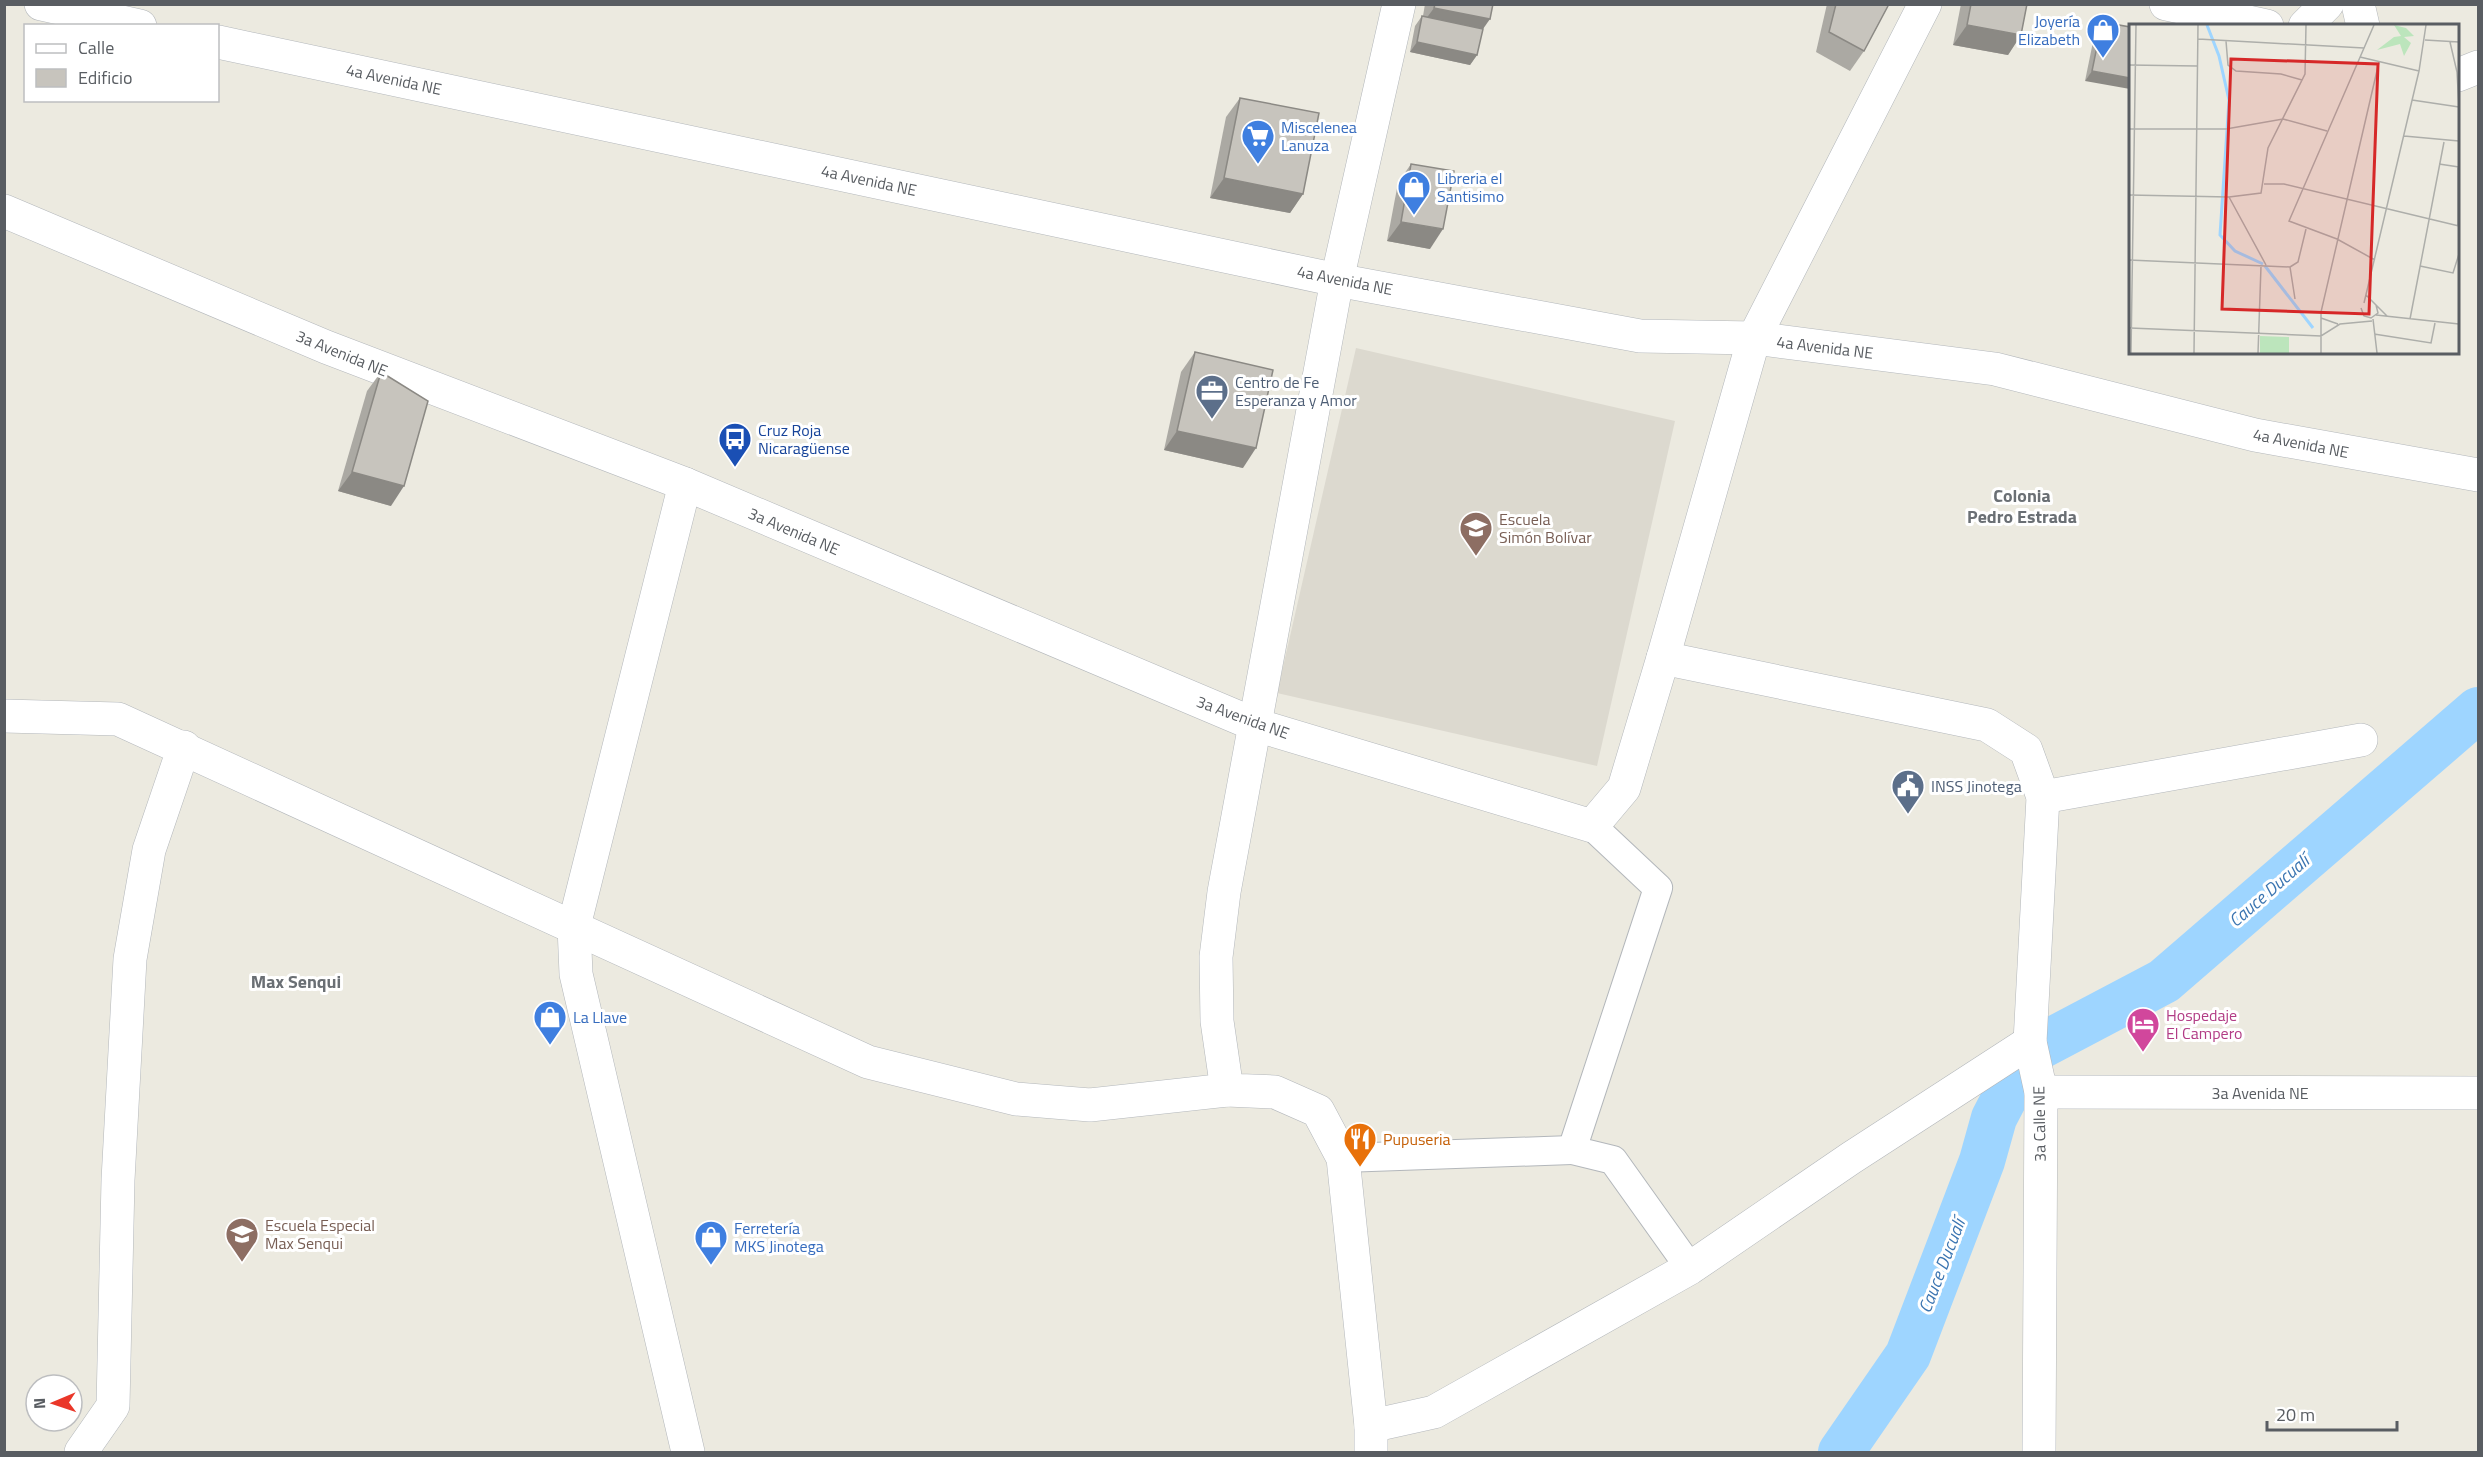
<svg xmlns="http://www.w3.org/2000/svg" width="2483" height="1457" font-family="'Titillium Web',sans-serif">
	<rect width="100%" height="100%" fill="#eceae0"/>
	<!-- education -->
	<polygon fill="#dcd9cf" points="1356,348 1675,421 1597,766 1277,693"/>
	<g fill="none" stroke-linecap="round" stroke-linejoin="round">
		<!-- canal -->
		<g stroke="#9ed5ff" stroke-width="46">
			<polyline points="2041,1046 2164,981 2478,710"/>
			<polyline points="1841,1452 1908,1355 1982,1161 1994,1118 2020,1068"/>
		</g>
		<!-- pedestrian casing -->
		<g stroke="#b3b7bb" stroke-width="30">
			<g id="pedestrian">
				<polyline points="1592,826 1658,888 1572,1150 1613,1160 1690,1268"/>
				<polyline points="1343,1158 1572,1150"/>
			</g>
		</g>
		<!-- minor casing -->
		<g stroke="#b3b7bb" stroke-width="34">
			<g id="minor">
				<polyline points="41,4 140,26"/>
				<polyline points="218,42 1337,280 1640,336 1754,338 1995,369 2255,435 2478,475"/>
				<polyline points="4,211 326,347 685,484 1256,725 1592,826 1624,788 1663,658 1754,338 1925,4"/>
				<polyline points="1663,658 1987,725 2026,750 2043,797 2030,1042 2041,1092 2039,1452"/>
				<polyline points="4,716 118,719 868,1062 1016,1099 1090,1105 1227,1090"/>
				<polyline points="2043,797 2361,740"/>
				<polyline points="2041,1092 2478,1093"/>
				<polyline points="1371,1426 1434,1412 1690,1268 1851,1158 2030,1042"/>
				<polyline points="81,1452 113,1406 118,1180 130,959 149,850 184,747"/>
			</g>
		</g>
		<!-- tertiary casing -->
		<g stroke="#b3b7bb" stroke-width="34">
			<g id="tertiary">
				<polyline points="2166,4 2267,26"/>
				<polyline points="2358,4 2363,26"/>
				<polyline points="2305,26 2327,4"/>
				<polyline points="2458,75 2478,67"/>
				<polyline points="685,484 574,926 576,974 688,1452"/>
				<polyline points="1371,1452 1371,1426 1343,1158 1318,1111 1275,1092 1227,1090 1217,1021 1216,957 1224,892 1337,280 1399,4"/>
			</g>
		</g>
		<!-- pedestrian -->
		<use href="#pedestrian" stroke="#fff" stroke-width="28"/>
		<!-- minor -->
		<use href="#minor" stroke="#fff" stroke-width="33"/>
		<!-- tertiary -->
		<use href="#tertiary" stroke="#fff" stroke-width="33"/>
	</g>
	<!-- wall -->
	<g fill="#aba9a3">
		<polygon points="1425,4 1493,4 1483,29 1477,55 1470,65 1410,52 1415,26 1422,16 1423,16"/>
		<polygon points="1827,4 1889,4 1864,51 1850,71 1816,52"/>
		<polygon points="1961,4 2027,4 2021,35 2008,55 1953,45"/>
		<polygon points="2102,22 2130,27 2085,81 2095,32"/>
		<polygon points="1240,98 1303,194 1290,213 1210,198 1226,117"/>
		<polygon points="1411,164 1430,249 1387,241 1398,183"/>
		<polygon points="1195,352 1243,468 1164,450 1181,372"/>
		<polygon points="381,372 391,506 338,491 367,391"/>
	</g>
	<!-- shaded-wall -->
	<g fill="#8b8984">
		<polygon points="1434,8 1490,19 1476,39 1420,27"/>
		<polygon points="1967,25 2021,35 2008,55 1953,45"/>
		<polygon points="1417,42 1477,55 1470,65 1410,52"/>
		<polygon points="2092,71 2130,78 2130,89 2085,81"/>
		<polygon points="1224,178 1303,194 1290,213 1210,198"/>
		<polygon points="1401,222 1443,229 1430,249 1387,241"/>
		<polygon points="1177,431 1256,448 1243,468 1164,450"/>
		<polygon points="352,472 404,486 391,506 338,491"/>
	</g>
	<!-- building -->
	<g fill="#c7c4bd" stroke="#8b8984" stroke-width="1.5">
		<polygon points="1435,4 1493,4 1490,19 1434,8"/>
		<polygon points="1836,4 1889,4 1864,51 1829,32"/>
		<polygon points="1971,4 2027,4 2021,35 1967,25"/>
		<polygon points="1422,16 1483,29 1477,55 1417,42"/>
		<polygon points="2102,22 2130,27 2130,78 2092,71"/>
		<polygon points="1240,98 1319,113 1303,194 1224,178"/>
		<polygon points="1411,164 1454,171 1443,229 1401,222"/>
		<polygon points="1195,352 1273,370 1256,448 1177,431"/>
		<polygon points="381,372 428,401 404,486 352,472"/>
	</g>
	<!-- icons -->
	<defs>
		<g id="shop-pin" transform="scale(1.725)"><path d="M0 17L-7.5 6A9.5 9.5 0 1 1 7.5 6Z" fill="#3f7fe0" stroke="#fff"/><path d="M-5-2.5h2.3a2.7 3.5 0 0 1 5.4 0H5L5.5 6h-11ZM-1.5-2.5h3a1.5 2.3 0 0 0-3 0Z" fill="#fff"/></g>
		<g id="supermarket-pin" transform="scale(1.725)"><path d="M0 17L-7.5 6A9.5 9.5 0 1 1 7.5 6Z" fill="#3f7fe0" stroke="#fff"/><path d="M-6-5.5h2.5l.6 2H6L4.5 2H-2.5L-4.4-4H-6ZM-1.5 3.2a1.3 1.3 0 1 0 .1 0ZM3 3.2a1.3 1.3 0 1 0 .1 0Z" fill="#fff"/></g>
		<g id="office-pin" transform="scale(1.725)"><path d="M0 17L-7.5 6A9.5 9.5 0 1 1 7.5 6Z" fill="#5c6f8a" stroke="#fff"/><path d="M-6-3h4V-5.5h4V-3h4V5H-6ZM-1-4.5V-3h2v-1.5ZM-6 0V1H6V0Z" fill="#fff"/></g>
		<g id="bus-pin" transform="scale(1.725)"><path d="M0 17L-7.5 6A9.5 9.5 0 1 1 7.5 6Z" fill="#1a4fb4" stroke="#fff"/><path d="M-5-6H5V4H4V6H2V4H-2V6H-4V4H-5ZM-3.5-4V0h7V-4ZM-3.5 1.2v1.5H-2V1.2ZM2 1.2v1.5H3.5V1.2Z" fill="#fff"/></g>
		<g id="school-pin" transform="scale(1.725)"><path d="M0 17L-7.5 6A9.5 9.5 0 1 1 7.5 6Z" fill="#8d6e63" stroke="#fff"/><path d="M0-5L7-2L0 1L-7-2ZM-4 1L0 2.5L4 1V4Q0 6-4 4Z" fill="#fff"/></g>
		<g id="civic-pin" transform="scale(1.725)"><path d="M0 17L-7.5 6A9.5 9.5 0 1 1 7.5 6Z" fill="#5c6f8a" stroke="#fff"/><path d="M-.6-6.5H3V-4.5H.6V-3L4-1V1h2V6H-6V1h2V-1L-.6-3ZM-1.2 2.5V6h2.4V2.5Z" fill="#fff"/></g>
		<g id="hotel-pin" transform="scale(1.725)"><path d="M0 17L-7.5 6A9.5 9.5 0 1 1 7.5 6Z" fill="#d1479c" stroke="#fff"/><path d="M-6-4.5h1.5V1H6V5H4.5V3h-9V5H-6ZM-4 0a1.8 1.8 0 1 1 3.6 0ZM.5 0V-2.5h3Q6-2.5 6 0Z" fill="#fff"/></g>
		<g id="restaurant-pin" transform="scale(1.725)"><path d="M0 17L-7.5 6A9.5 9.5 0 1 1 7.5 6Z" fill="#e8710a" stroke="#fff"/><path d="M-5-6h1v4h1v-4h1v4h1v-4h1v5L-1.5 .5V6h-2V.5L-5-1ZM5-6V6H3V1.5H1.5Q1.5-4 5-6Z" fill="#fff"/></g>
	</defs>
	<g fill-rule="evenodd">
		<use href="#shop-pin" x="2103" y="30"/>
		<use href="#supermarket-pin" x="1258" y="136"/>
		<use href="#shop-pin" x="1414" y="187"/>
		<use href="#office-pin" x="1212" y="391"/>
		<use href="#bus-pin" x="735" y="439"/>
		<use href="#school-pin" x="1476" y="528"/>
		<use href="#civic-pin" x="1908" y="786"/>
		<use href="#shop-pin" x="550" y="1017"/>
		<use href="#hotel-pin" x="2143" y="1024"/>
		<use href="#restaurant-pin" x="1360" y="1139"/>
		<use href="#school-pin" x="242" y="1234"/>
		<use href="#shop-pin" x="711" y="1237"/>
	</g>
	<g text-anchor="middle" stroke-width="6" stroke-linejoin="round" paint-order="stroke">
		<!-- shop labels -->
		<g font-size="16" fill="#366cbe" stroke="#fff" text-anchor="start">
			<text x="2080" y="27" text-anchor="end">Joyería<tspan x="2080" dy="18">Elizabeth</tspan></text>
			<text x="1281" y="133">Miscelenea<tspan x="1281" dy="18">Lanuza</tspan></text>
			<text x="1437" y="184">Libreria el<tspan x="1437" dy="18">Santisimo</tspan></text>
			<text x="573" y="1023">La Llave</text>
			<text x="734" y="1234">Ferretería<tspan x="734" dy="18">MKS Jinotega</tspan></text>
		</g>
		<!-- street labels -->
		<g font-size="16" fill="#595d62" stroke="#fff">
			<text transform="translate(394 79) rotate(12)" y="6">4a Avenida NE</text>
			<text transform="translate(869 180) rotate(12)" y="6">4a Avenida NE</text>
			<text transform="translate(1345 280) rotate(11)" y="6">4a Avenida NE</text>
			<text transform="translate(1825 347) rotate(7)" y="6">4a Avenida NE</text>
			<text transform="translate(342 353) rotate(22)" y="6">3a Avenida NE</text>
			<text transform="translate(2301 443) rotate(11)" y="6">4a Avenida NE</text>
			<text transform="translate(794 531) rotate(23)" y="6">3a Avenida NE</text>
			<text transform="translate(1243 717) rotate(20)" y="6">3a Avenida NE</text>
			<text x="2260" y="1099">3a Avenida NE</text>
			<text transform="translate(2039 1124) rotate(-91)" y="6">3a Calle NE</text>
		</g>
		<!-- service labels -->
		<g font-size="16" fill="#4e5e75" stroke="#fff" text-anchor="start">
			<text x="1235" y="388">Centro de Fe<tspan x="1235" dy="18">Esperanza y Amor</tspan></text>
			<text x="1931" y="792">INSS Jinotega</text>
		</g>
		<!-- transit labels -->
		<g font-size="16" fill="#164399" stroke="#fff" text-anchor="start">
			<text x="758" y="436">Cruz Roja<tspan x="758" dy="18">Nicaragüense</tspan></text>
		</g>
		<!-- education labels -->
		<g font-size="16" fill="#785e54" stroke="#fff" text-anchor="start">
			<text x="1499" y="525">Escuela<tspan x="1499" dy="18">Simón Bolívar</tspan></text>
			<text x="265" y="1231">Escuela Especial<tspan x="265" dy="18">Max Senqui</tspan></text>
		</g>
		<!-- hotel labels -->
		<g font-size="16" fill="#b23c85" stroke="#fff" text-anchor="start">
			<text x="2166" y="1021">Hospedaje<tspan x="2166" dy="18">El Campero</tspan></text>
		</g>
		<!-- food labels -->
		<g font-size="16" fill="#c56008" stroke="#fff" text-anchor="start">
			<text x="1383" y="1145">Pupuseria</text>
		</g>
		<!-- neighbourhood labels -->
		<g font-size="18" font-weight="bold" fill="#6a6f74" stroke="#fff">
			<text x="2022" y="502">Colonia<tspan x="2022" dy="21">Pedro Estrada</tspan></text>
			<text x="296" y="988">Max Senqui</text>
		</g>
		<!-- water labels -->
		<g font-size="18" font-style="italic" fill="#3b75b1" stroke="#fff">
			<text transform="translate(2269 891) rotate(-41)" y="6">Cauce Ducualí</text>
			<text transform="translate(1942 1266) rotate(-69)" y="6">Cauce Ducualí</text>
		</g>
	</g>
	<!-- overview -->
	<g transform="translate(2129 24)">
		<rect width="330" height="330" fill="#eceae0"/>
		<path d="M 265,1 L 277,4 L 285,12 L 275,13 L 282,19 L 275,32 L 271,20 L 248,26 L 265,13 L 272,12 ZM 131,312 L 160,313 L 160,329 L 131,329 Z" fill="#bce5bc"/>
		<path fill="none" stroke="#9ed5ff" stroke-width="3" d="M 78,1 L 90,32 L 100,76 L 91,211 L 106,227 L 134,240M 136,242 L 184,304"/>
		<path fill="none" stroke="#adaeaa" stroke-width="1.5" d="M 245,1 L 160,197 L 208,215 L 246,236M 69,15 L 235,24M 296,16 L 330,18M 97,17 L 99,41 L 107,47 L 152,50 L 173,56M 321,18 L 328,48 L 330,83M 231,33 L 290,47M 0,41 L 68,42M 283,76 L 330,83M 0,105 L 97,105 L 154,95 L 198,107M 275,112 L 330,117M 310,140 L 330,143M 329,143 L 329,201M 135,160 L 155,160 L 330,202M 0,171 L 100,173 L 132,169 L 139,124 L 176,50 L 177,1M 100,173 L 137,241M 0,236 L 161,243M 291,242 L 324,249 L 330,230M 161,243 L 169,238 L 177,205M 161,243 L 166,275M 237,271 L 258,292M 235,279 L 290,47 L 297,1M 232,284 L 235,292 L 242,294 L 249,289 L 247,281M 247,291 L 330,300M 192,294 L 209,300M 244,295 L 248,329M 281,295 L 315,118M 1,304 L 192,312 L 211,300 L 243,297M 245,310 L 302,319 L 306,299M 2,329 L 7,1M 65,329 L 69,1M 129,329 L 132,242M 192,329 L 192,288 L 250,38"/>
		<path fill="#d62828" fill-opacity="0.15" stroke="#d62828" stroke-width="3" d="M 102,35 L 249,40 L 240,290 L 93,285 Z"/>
		<rect width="330" height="330" fill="none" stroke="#595d62" stroke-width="3"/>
	</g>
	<!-- border -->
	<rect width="2483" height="1457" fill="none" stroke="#595d62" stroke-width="12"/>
	<!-- legend -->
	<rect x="24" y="24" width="195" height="78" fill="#ffffff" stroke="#bdbec0" stroke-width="1.5"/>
	<rect x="36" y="44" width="30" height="9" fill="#ffffff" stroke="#bdbec0" stroke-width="1.5"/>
	<text x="78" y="54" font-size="18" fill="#595d62">Calle</text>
	<rect x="36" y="69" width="30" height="18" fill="#c7c4bd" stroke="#bdbec0" stroke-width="1.5"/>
	<text x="78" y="84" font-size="18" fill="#595d62">Edificio</text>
	<!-- north arrow -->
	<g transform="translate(54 1403) rotate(268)"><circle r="28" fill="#ffffff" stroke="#bdbec0" stroke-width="1.5"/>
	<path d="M0-4.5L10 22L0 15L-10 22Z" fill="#ea3729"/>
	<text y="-9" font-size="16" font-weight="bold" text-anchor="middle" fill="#595d62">N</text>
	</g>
	<!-- scale -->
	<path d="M2267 1421v9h130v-9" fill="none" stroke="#595d62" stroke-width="3"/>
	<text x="2276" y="1421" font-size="18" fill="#595d62" stroke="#ffffff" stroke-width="4.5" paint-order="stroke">20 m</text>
</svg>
